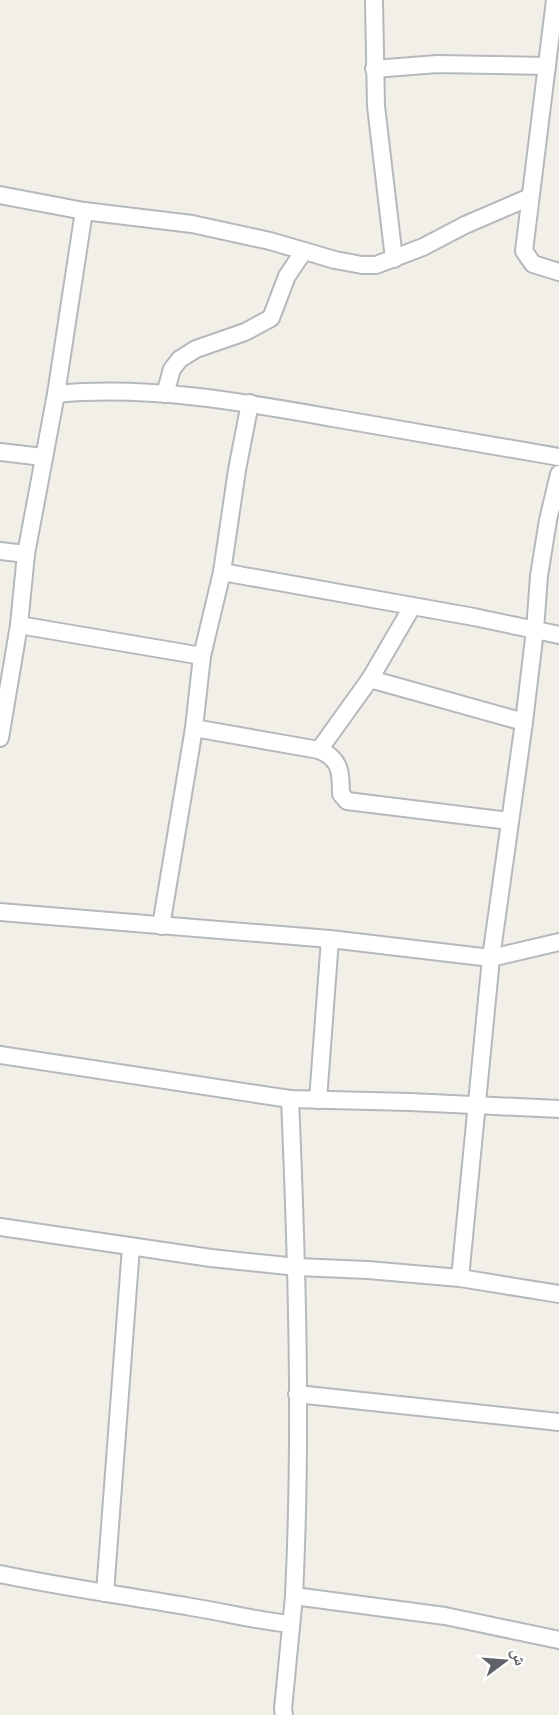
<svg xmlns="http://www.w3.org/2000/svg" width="559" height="1715" font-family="Lato,'Noto Naskh Arabic',sans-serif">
	<rect width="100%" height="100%" fill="#f1efe8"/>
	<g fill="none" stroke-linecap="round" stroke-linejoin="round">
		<!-- minor casing -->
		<g stroke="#b5b8bc" stroke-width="20">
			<g id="minor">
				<polyline points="374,0 376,106 394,259"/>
				<polyline points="555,0 524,251 533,264 559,272"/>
				<polyline points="374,69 437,64 547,66"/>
				<polyline points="0,195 84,211 192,224 270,241 335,260 362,265 376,265 423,247 465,225 530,197"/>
				<path d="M 56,394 C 149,385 242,402 333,418 C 409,431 484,444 559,457"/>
				<polyline points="165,394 172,369 180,359 196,349 245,332 271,318 287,276 304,251"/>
				<polyline points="0,452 43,457"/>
				<polyline points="0,551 26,554"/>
				<polyline points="222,572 474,617 559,635"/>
				<polyline points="19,625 202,656"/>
				<polyline points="370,679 524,722"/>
				<path d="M 194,728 L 319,750 C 341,759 341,773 341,794 L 347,801 L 510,821"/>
				<polyline points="0,738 19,625 26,554 56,394 84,211"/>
				<polyline points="319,750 370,679 412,607"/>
				<polyline points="0,912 330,939 491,958 559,942"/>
				<polyline points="161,926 194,728 202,656 222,572 237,470 250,403"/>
				<polyline points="0,1055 290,1099 410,1102 559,1109"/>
				<path d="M 290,1099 C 297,1265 302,1431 294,1596 L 445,1616 L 559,1640"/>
				<polyline points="318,1100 330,939"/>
				<polyline points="0,1227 211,1258 297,1267 368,1270 460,1278 559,1294"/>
				<polyline points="460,1278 491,958 524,722 535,630 539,576 548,520 559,474"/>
				<polyline points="297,1394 559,1422"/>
				<path d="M 0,1574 C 63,1587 127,1596 191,1607 C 224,1612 257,1621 291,1624"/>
				<polyline points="105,1593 131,1247"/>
				<polyline points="284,1715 283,1709 294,1596"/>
			</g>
		</g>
		<!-- minor -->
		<use href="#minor" stroke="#fff" stroke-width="16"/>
	</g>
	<!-- north arrow -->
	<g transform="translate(505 1661) rotate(74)" stroke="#ffffff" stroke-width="4.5" paint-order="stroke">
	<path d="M0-4.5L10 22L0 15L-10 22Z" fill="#5f6368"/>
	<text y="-9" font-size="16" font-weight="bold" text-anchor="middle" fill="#5f6368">ش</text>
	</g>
</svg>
